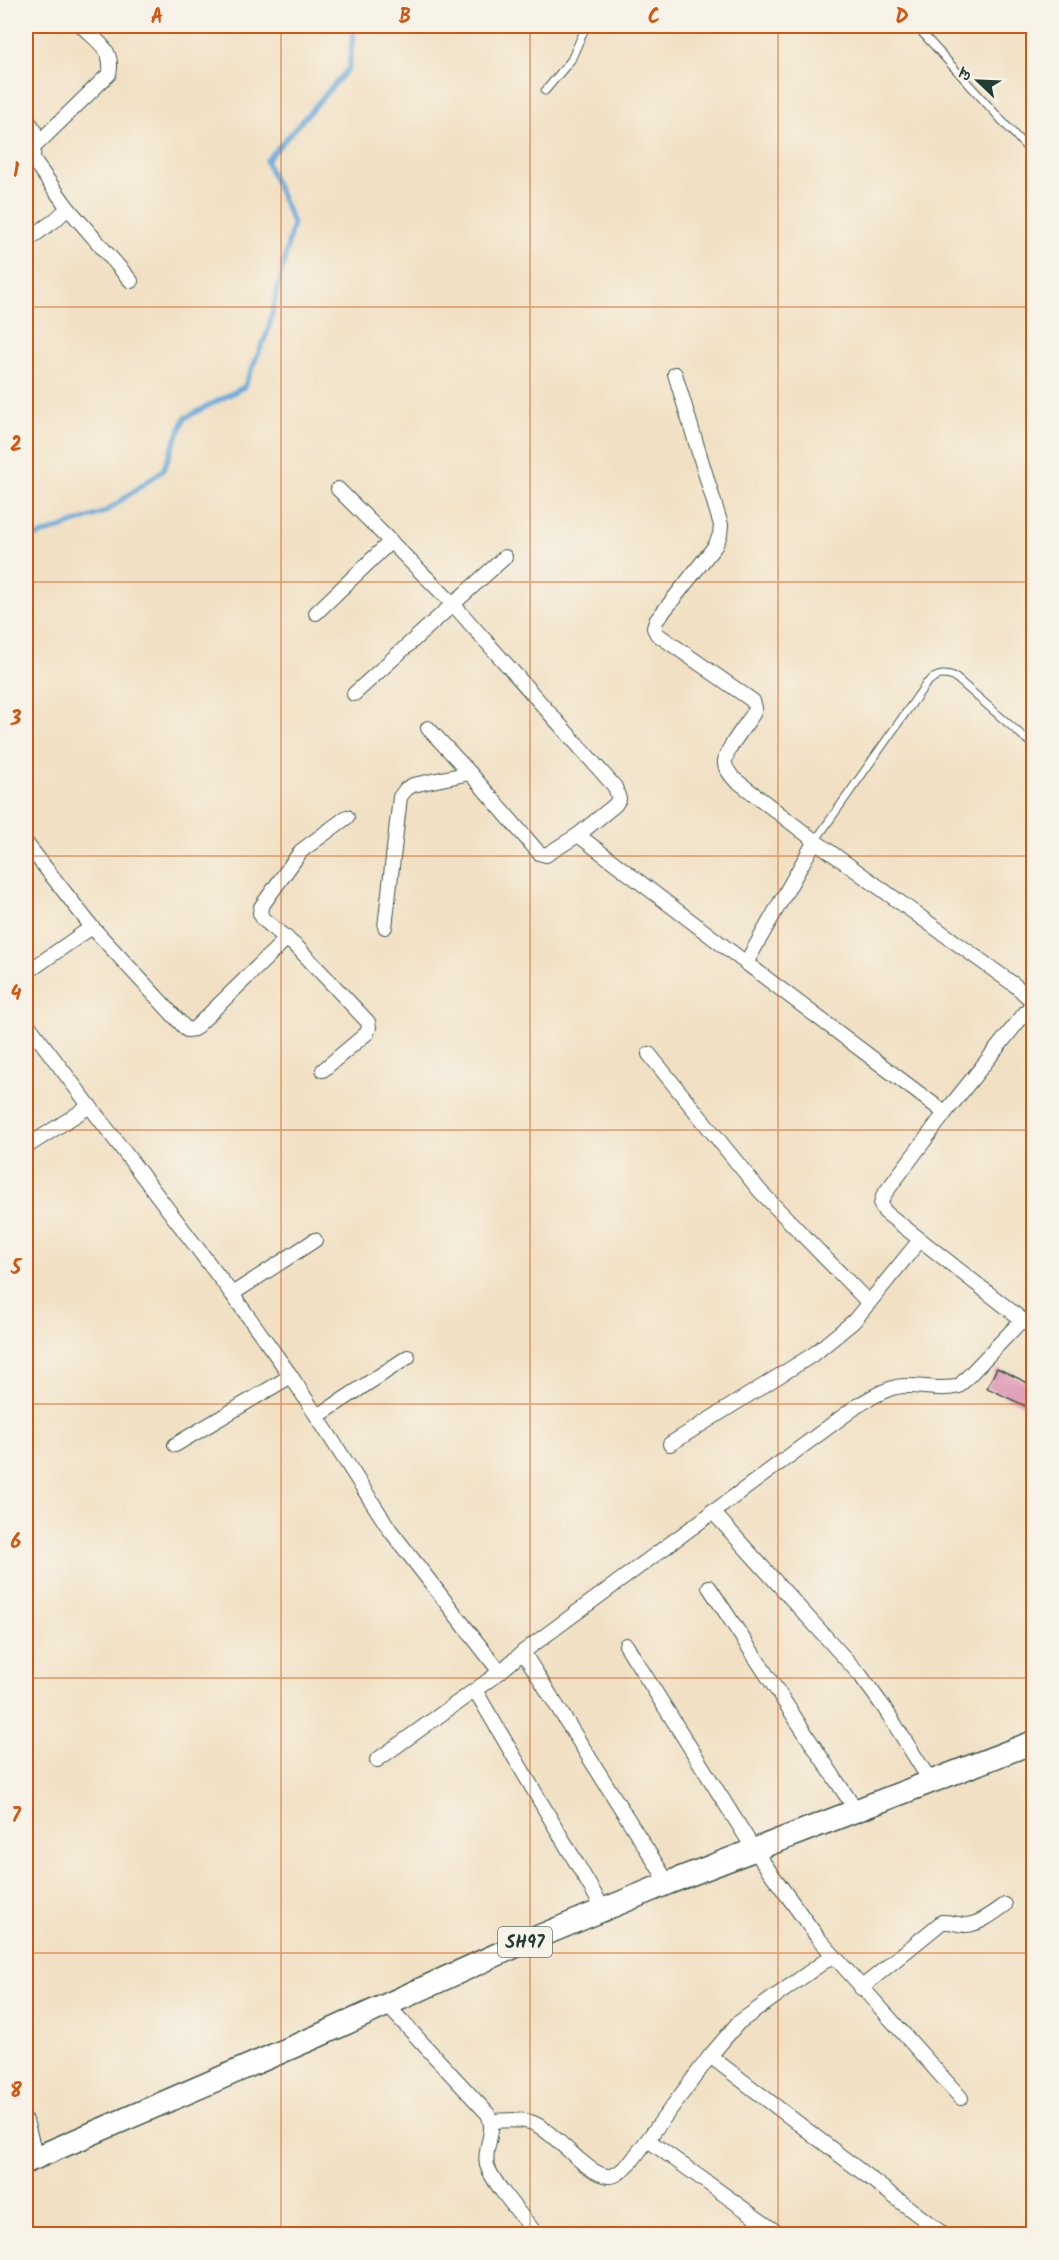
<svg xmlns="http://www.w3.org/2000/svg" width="1059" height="2260" font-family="Kalam,'Playpen Sans Deva',sans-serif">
	<rect width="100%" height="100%" fill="#f7f3e8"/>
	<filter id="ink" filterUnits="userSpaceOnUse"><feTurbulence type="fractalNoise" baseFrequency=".0167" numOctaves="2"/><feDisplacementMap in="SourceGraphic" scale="12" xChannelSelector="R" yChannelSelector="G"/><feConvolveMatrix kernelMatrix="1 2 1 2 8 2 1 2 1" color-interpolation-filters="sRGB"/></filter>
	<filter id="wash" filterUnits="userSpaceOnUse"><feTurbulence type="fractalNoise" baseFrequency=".008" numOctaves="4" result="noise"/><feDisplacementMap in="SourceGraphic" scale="24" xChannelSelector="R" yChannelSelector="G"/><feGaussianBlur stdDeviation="1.35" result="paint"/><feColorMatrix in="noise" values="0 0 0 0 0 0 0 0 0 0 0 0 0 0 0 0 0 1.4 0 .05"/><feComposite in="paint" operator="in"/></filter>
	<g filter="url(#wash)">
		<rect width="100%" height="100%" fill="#f1e0c3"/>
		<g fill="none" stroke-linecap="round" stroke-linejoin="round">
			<!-- stream -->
			<polyline stroke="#64a6d8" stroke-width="5" points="26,540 105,512 163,470 185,418 244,387 268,331 293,223 266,161 349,68 354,26"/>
		</g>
		<g id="blocks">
			<!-- building -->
			<polygon fill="#db8cad" points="997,1368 1034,1386 1034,1410 987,1388"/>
		</g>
	</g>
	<g filter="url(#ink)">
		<use href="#blocks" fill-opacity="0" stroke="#3e5549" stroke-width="1.5"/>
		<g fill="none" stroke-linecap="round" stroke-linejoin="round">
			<!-- service casing -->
			<g stroke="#3e5549" stroke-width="9">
				<g id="service">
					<polyline points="916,26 1034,156"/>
					<polyline points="545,91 571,60 586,26"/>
					<path d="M 815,841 L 926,684 C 936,674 943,673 956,678 L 1034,746"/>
				</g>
			</g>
			<!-- minor casing -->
			<g stroke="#3e5549" stroke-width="16">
				<g id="minor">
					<polyline points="26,118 34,129 33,158 36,164 68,208 131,281"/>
					<path d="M 34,147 L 109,74 C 115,50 97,42 82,26"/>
					<polyline points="26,241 54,221 68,208"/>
					<path d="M 675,374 L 721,525 L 720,535 L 715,546 L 656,621 L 654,628 L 657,634 L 753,701 L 755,708 L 753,714 C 746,725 726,749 725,761 C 724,768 730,773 733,778 L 815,841"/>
					<polyline points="338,489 452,603 615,787 619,799 615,805 578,835 746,963 815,841 1016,986 1034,1003"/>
					<polyline points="316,613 391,541"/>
					<polyline points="354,694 505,557"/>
					<polyline points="428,728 470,773 539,853 546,855 578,835"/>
					<polyline points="26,843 92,927 187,1030 194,1029 287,938"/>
					<polyline points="385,927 400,797 406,789 413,785 470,773"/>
					<polyline points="746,963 945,1113 1033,1003"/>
					<polyline points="26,973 92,927"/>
					<polyline points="26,1022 232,1294 291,1376 390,1530 500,1672 475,1690 604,1910"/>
					<polyline points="649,1054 760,1191 869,1303"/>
					<polyline points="323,1070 367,1033 369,1027 368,1022 299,949 263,919 260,913 261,907 301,851 347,817"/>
					<polyline points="945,1113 883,1196 881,1205 885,1212 1034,1329"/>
					<polyline points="26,1147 90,1106"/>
					<polyline points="232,1294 315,1240"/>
					<polyline points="318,1416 408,1357"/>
					<polyline points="670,1444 814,1354 854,1321 920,1240"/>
					<polyline points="175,1445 291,1376"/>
					<polyline points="712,1511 861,1676 885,1709 931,1782"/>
					<polyline points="709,1587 857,1812"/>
					<polyline points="626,1645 755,1851 818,1938 961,2098"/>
					<polyline points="523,1652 668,1883"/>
					<path d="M 500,1672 L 523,1652 L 857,1406 C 869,1399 882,1390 896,1387 C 917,1383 938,1392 959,1386 L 1022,1320"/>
					<polyline points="377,1760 475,1690"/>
					<path d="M 861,1988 L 942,1922 C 951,1921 958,1925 966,1925 C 979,1925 995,1912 1005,1905"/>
					<path d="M 387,2005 L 488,2114 C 497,2132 483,2147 487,2165 C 492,2183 524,2218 536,2234"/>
					<polyline points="710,2056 943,2234"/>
					<polyline points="26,2121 36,2157"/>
					<path d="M 491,2121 C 504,2121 521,2118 533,2123 C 555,2132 587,2175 608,2176 C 617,2177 624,2168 631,2162 L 710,2056 L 738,2023 L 832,1956"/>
					<polyline points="648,2140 779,2234"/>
				</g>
			</g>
			<!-- primary casing -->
			<g stroke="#3e5549" stroke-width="25">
				<polyline id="primary" points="26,2162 318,2036 516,1946 668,1883 1034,1742"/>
			</g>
			<!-- service -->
			<use href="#service" stroke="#fff" stroke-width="7"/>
			<!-- minor -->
			<use href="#minor" stroke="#fff" stroke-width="14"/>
			<!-- primary -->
			<use href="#primary" stroke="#fff" stroke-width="22"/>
		</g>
	</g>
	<!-- grid -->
	<path fill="none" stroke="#d45610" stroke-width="1.5" stroke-opacity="0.55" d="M 281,26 L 281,2234M 530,26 L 530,2234M 778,26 L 778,2234M 26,307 L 1034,307M 26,582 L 1034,582M 26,856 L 1034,856M 26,1130 L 1034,1130M 26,1404 L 1034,1404M 26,1678 L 1034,1678M 26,1953 L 1034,1953"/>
	<g text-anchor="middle" stroke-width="4.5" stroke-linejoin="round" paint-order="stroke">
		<!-- shield labels -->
		<rect fill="#f7f3e8" stroke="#60746a" stroke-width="1.5" x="498" y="1927" width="54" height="30" rx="4.5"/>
		<g font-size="18" font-weight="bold" fill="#1f3d34">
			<text x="525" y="1948">SH97</text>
		</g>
	</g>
	<!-- margin -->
	<rect width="1059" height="2260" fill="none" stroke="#f7f3e8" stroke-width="66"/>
	<!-- north arrow -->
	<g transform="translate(978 81) rotate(293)" stroke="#f7f3e8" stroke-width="4.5" paint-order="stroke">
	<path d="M0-4.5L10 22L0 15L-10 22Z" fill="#1f3d34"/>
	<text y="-9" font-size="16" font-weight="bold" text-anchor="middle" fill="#1f3d34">उ</text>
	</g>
	<rect x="33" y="33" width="993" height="2194" fill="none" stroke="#d45610" stroke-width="2"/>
	<g font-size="20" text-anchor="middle" font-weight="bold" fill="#d45610">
		<text x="157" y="23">A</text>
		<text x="405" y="23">B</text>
		<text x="654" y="23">C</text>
		<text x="902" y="23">D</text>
		<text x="16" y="177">1</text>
		<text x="16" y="451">2</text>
		<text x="16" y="725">3</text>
		<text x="16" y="1000">4</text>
		<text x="16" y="1274">5</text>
		<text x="16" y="1548">6</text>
		<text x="16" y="1822">7</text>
		<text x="16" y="2097">8</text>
	</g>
</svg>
